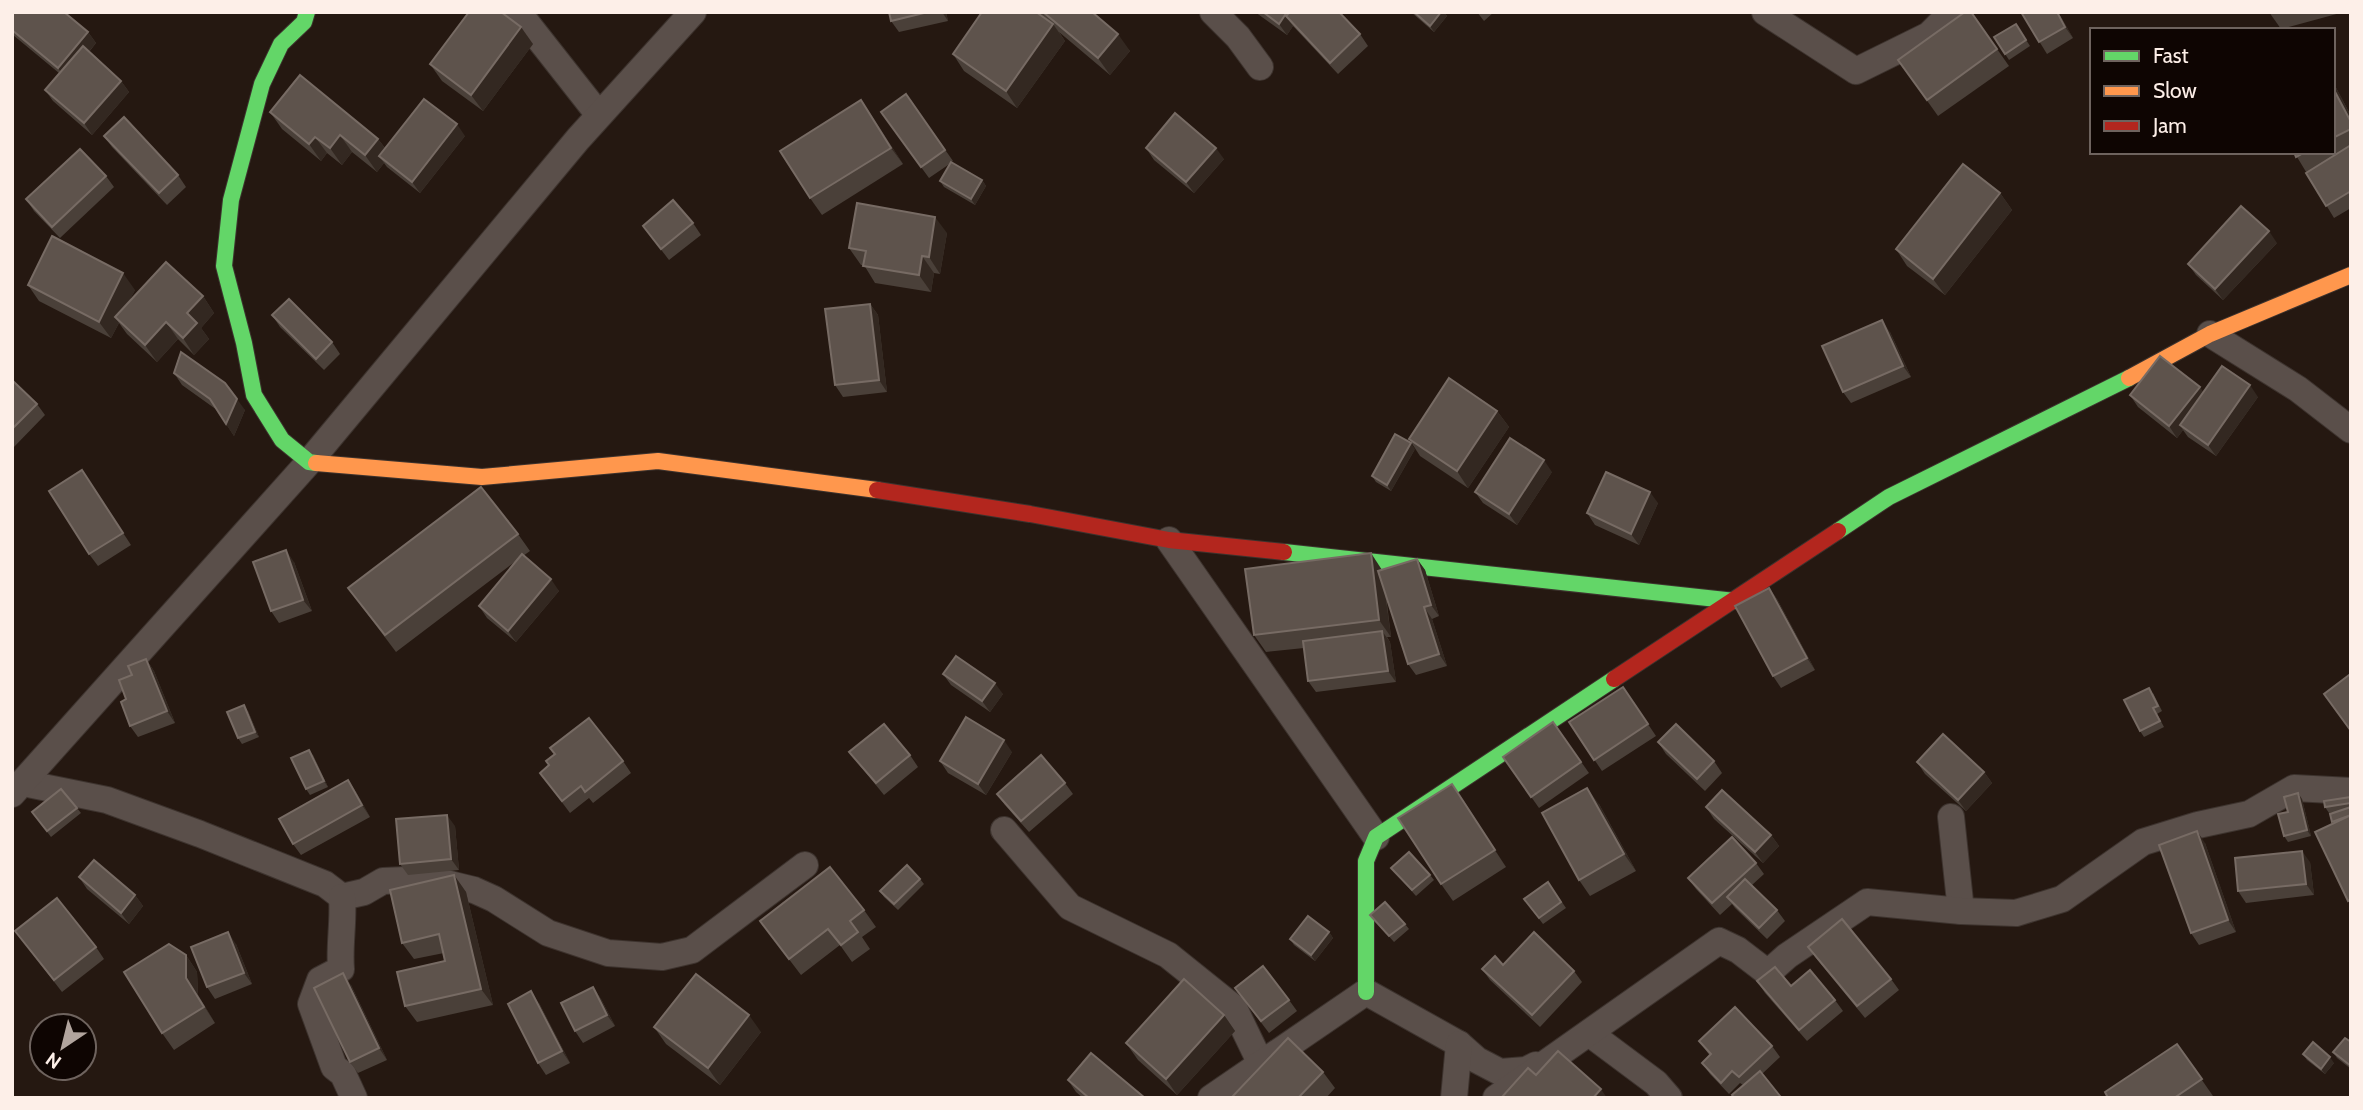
<svg xmlns="http://www.w3.org/2000/svg" width="2363" height="1110" font-family="Cabin,sans-serif">
	<rect width="100%" height="100%" fill="#251811"/>
	<g fill="none" stroke-linecap="round" stroke-linejoin="round">
		<!-- street casing -->
		<g stroke="#3d332e" stroke-width="28">
			<g id="street">
				<polyline points="518,12 599,115"/>
				<polyline points="1213,12 1238,37 1260,67"/>
				<polyline points="1765,12 1856,71 1929,35 1952,12"/>
				<polyline points="2210,334 2298,389 2351,430"/>
				<polyline points="1169,540 1376,837"/>
				<polyline points="23,783 107,800 200,834 325,884 342,897 364,892 383,881 429,879 474,890 494,899 548,933 608,953 662,957 692,950 805,865"/>
				<polyline points="12,794 309,462 578,139 693,12"/>
				<polyline points="1951,817 1961,911"/>
				<polyline points="1004,830 1070,907 1168,955 1234,1008 1261,1064"/>
				<path d="M 342,897 C 344,921 339,945 341,969 L 320,980 L 311,1004 L 334,1067 L 343,1074 L 354,1098"/>
				<polyline points="1589,1033 1656,1083 1669,1098"/>
				<polyline points="1211,1098 1366,992 1459,1044 1477,1060 1500,1072 1526,1070 1536,1065"/>
				<polyline points="1454,1098 1459,1044"/>
				<polyline points="1496,1098 1719,941 1738,950 1768,973 1787,956 1867,902 1961,911 2016,913 2062,899 2143,842 2198,825 2249,814 2294,788 2351,791"/>
			</g>
		</g>
		<!-- fast casing -->
		<g stroke="#3d332e" stroke-width="18">
			<g id="fast">
				<polyline points="307,12 304,22 281,44 262,84 231,200 224,266 244,343 254,395 282,440 309,462 316,463"/>
				<polyline points="1838,531 1889,497 2129,378"/>
				<polyline points="1284,552 1735,601"/>
				<polyline points="1366,992 1366,861 1376,837 1614,679"/>
			</g>
		</g>
		<!-- slow casing -->
		<g stroke="#3d332e" stroke-width="18">
			<g id="slow">
				<polyline points="2129,378 2210,334 2351,275"/>
				<polyline points="316,463 482,477 658,461 877,490"/>
			</g>
		</g>
		<!-- jam casing -->
		<g stroke="#3d332e" stroke-width="18">
			<g id="jam">
				<polyline points="877,490 1030,514 1169,540 1284,552"/>
				<polyline points="1614,679 1838,531"/>
			</g>
		</g>
		<!-- street -->
		<use href="#street" stroke="#5a4f4a" stroke-width="26"/>
		<!-- fast -->
		<use href="#fast" stroke="#63d668" stroke-width="16"/>
		<!-- slow -->
		<use href="#slow" stroke="#ff974d" stroke-width="16"/>
		<!-- jam -->
		<use href="#jam" stroke="#b3261e" stroke-width="16"/>
	</g>
	<!-- wall -->
	<g fill="#4a4039">
		<polygon points="889,12 946,12 948,21 899,32 891,21"/>
		<polygon points="982,12 1092,12 1130,51 1110,75 1059,32 1065,41 1017,108 964,71 953,54"/>
		<polygon points="1255,12 1339,12 1360,34 1368,46 1338,74 1293,26 1287,35"/>
		<polygon points="1411,12 1444,12 1447,16 1434,32"/>
		<polygon points="1477,12 1494,12 1484,21"/>
		<polygon points="1971,12 2009,66 1938,116 1898,60"/>
		<polygon points="2021,12 2058,12 2073,38 2047,54"/>
		<polygon points="2269,12 2344,12 2281,29"/>
		<polygon points="12,15 88,32 96,43 89,52 121,81 129,92 92,135 53,101 45,90 59,73 13,35"/>
		<polygon points="2016,24 2030,46 2009,60 1994,37"/>
		<polygon points="533,44 483,111 442,81 430,64"/>
		<polygon points="2333,82 2351,116 2351,208 2334,218 2294,152 2333,152"/>
		<polygon points="906,94 953,161 951,162 982,180 986,186 975,205 944,187 940,181 951,163 929,178 881,112"/>
		<polygon points="861,100 903,164 822,215 810,198"/>
		<polygon points="270,112 378,139 385,148 465,136 420,193 387,167 384,163 377,172 352,152 342,165 327,153 321,161 282,129"/>
		<polygon points="104,136 178,175 186,187 167,205 112,147"/>
		<polygon points="1146,148 1224,159 1194,193 1154,160"/>
		<polygon points="106,176 114,187 60,238 34,211 26,199"/>
		<polygon points="2000,193 2012,210 1945,295 1907,266 1896,249"/>
		<polygon points="693,223 701,235 669,260 643,226"/>
		<polygon points="947,233 940,274 934,273 931,292 875,283 864,265 861,265 849,248"/>
		<polygon points="2277,243 2223,300 2196,275 2188,264"/>
		<polygon points="28,285 135,290 129,301 203,296 214,313 201,328 209,339 194,355 178,339 157,362 127,334 119,323 111,338 39,301"/>
		<polygon points="870,304 878,315 887,392 843,397 835,385"/>
		<polygon points="272,315 332,342 340,354 324,370 280,327"/>
		<polygon points="1890,332 1911,377 1851,403 1843,392"/>
		<polygon points="174,373 245,410 234,436 217,410 182,385"/>
		<polygon points="12,380 37,404 45,415 12,449"/>
		<polygon points="2203,392 2258,397 2216,456 2188,437 2183,430 2177,438 2138,407 2130,395"/>
		<polygon points="1497,411 1509,427 1468,488 1420,456 1409,439"/>
		<polygon points="1415,449 1391,491 1376,482 1372,476"/>
		<polygon points="82,470 131,545 98,566 89,554"/>
		<polygon points="1552,472 1517,525 1483,503 1475,492"/>
		<polygon points="1658,503 1639,545 1595,525 1587,513"/>
		<polygon points="518,534 530,551 523,556 559,591 516,642 487,618 479,606 516,561 396,652 348,588"/>
		<polygon points="1417,559 1425,570 1439,616 1432,619 1447,666 1416,675 1408,664 1386,595 1391,637 1387,637 1390,642 1396,682 1316,692 1308,681 1304,648 1266,652 1254,635 1382,570"/>
		<polygon points="294,562 312,611 279,623 271,611"/>
		<polygon points="1769,588 1777,599 1815,670 1781,688 1773,676"/>
		<polygon points="146,659 154,671 175,723 138,737 130,726 126,699 132,675"/>
		<polygon points="943,674 1003,694 990,712 951,685"/>
		<polygon points="1623,687 1656,736 1602,771 1569,722"/>
		<polygon points="2153,693 2162,711 2157,714 2164,727 2144,737 2140,731"/>
		<polygon points="248,711 259,737 242,744 238,738"/>
		<polygon points="1553,722 1589,773 1539,808 1503,757"/>
		<polygon points="1658,742 1714,761 1722,773 1705,791 1666,754"/>
		<polygon points="550,748 623,761 631,773 593,803 589,798 570,813 540,773 549,765 554,754"/>
		<polygon points="849,752 910,755 918,767 884,795"/>
		<polygon points="1012,752 986,795 948,773 940,761"/>
		<polygon points="313,755 328,787 310,795 306,789"/>
		<polygon points="1917,762 1984,772 1992,783 1966,811 1925,774"/>
		<polygon points="348,780 356,792 370,817 301,855 293,844"/>
		<polygon points="1065,783 1073,794 1029,832 1005,805 997,794"/>
		<polygon points="1452,784 1506,867 1453,901 1441,884"/>
		<polygon points="2351,797 2351,905 2348,901 2333,823 2330,814 2334,812 2329,813 2325,807"/>
		<polygon points="2302,799 2311,836 2288,842 2284,836 2288,812"/>
		<polygon points="1599,804 1636,871 1590,896 1579,880"/>
		<polygon points="1706,807 1771,835 1779,846 1763,863 1714,819"/>
		<polygon points="77,808 81,813 51,837 32,812"/>
		<polygon points="455,826 459,870 408,875 400,864"/>
		<polygon points="2205,843 2236,932 2199,945 2191,933"/>
		<polygon points="2310,862 2314,895 2246,903 2238,891"/>
		<polygon points="1756,863 1764,874 1752,885 1777,910 1785,921 1767,939 1735,908 1732,904 1720,915 1696,889 1688,878"/>
		<polygon points="1391,868 1430,875 1434,880 1416,896"/>
		<polygon points="454,875 466,892 493,1005 417,1022 405,1006 445,961 444,953 414,959 402,943"/>
		<polygon points="79,877 135,895 143,906 129,924 87,889"/>
		<polygon points="920,879 924,884 898,910 884,897 880,891"/>
		<polygon points="1548,882 1566,908 1543,924 1524,899"/>
		<polygon points="864,910 876,927 862,937 870,949 852,962 840,945 801,975 760,921"/>
		<polygon points="1370,915 1405,924 1409,929 1394,942"/>
		<polygon points="15,931 96,947 104,959 62,992"/>
		<polygon points="1329,932 1333,938 1315,961 1294,945 1290,939"/>
		<polygon points="236,944 252,984 215,999 207,987"/>
		<polygon points="1808,947 1891,979 1899,990 1865,1018 1816,958"/>
		<polygon points="186,955 197,972 198,995 215,1023 174,1050 162,1033"/>
		<polygon points="1503,965 1574,971 1582,982 1540,1027 1490,980 1482,969"/>
		<polygon points="1757,981 1835,1000 1843,1011 1807,1041 1765,993"/>
		<polygon points="351,985 387,1060 358,1073 350,1062"/>
		<polygon points="593,987 601,999 615,1026 583,1043 575,1031"/>
		<polygon points="1235,988 1289,1000 1297,1011 1269,1033"/>
		<polygon points="539,1003 570,1063 546,1075 538,1063"/>
		<polygon points="1224,1015 1235,1031 1177,1095 1138,1060 1126,1043"/>
		<polygon points="654,1027 761,1032 720,1085 666,1044"/>
		<polygon points="1699,1041 1772,1046 1780,1057 1762,1074 1781,1098 1734,1098 1743,1085 1740,1083 1729,1094 1710,1074 1702,1063 1710,1056"/>
		<polygon points="2351,1042 2351,1069 2337,1058 2333,1052"/>
		<polygon points="2177,1044 2213,1096 2211,1098 2108,1098"/>
		<polygon points="2303,1054 2334,1063 2325,1074 2307,1060"/>
		<polygon points="1323,1072 1335,1088 1326,1098 1231,1098"/>
		<polygon points="1068,1080 1145,1098 1083,1098 1076,1092"/>
	</g>
	<!-- shaded-wall -->
	<g fill="#332821">
		<polygon points="942,12 946,12 948,21"/>
		<polygon points="1287,12 1303,12 1286,16 1293,26 1287,35 1279,24"/>
		<polygon points="1441,12 1444,12 1447,16 1434,32 1430,26"/>
		<polygon points="2057,12 2058,12 2073,38 2065,27"/>
		<polygon points="1053,24 1065,41 1017,108 1006,91"/>
		<polygon points="521,27 533,44 483,111 471,95"/>
		<polygon points="88,32 96,43 66,79 58,68"/>
		<polygon points="1118,34 1130,51 1110,75 1098,58"/>
		<polygon points="121,81 129,92 92,135 84,123"/>
		<polygon points="2333,82 2351,116 2351,122 2333,88"/>
		<polygon points="861,100 872,116 903,164 891,148"/>
		<polygon points="457,124 465,136 420,193 412,182"/>
		<polygon points="340,135 352,152 342,165 330,148"/>
		<polygon points="315,137 327,153 321,161 309,144"/>
		<polygon points="378,139 390,155 379,156 384,163 377,172 365,155"/>
		<polygon points="1216,148 1224,159 1194,193 1186,182"/>
		<polygon points="982,180 986,186 975,205 971,199"/>
		<polygon points="2000,193 2012,210 1945,295 1933,279"/>
		<polygon points="935,217 947,233 940,274 929,257"/>
		<polygon points="2269,231 2277,243 2223,300 2215,289"/>
		<polygon points="922,256 934,273 931,292 919,275"/>
		<polygon points="123,273 135,290 119,321 115,317 119,323 111,338 99,322"/>
		<polygon points="203,296 214,313 201,328 209,339 194,355 183,338 187,313"/>
		<polygon points="870,304 878,315 887,392 879,380"/>
		<polygon points="1882,320 1890,332 1911,377 1903,366"/>
		<polygon points="166,322 178,339 157,362 145,345"/>
		<polygon points="2250,385 2258,397 2216,456 2208,445"/>
		<polygon points="2200,387 2208,399 2180,425 2183,430 2177,438 2169,426"/>
		<polygon points="237,399 245,410 234,436 226,424"/>
		<polygon points="1497,411 1509,427 1468,488 1457,471"/>
		<polygon points="1411,443 1415,449 1391,491 1387,485"/>
		<polygon points="1544,460 1552,472 1517,525 1509,514"/>
		<polygon points="1650,492 1658,503 1639,545 1631,534"/>
		<polygon points="286,550 294,562 312,611 303,600"/>
		<polygon points="1371,553 1382,570 1391,637 1379,620"/>
		<polygon points="1417,559 1425,570 1439,616 1431,605"/>
		<polygon points="551,579 559,591 516,642 508,631"/>
		<polygon points="1769,588 1777,599 1815,670 1807,658"/>
		<polygon points="1424,607 1432,619 1447,666 1439,654"/>
		<polygon points="1382,631 1390,642 1396,682 1388,671"/>
		<polygon points="146,659 154,671 175,723 167,711"/>
		<polygon points="995,683 1003,694 990,712 982,701"/>
		<polygon points="244,705 248,711 259,737 255,732"/>
		<polygon points="1004,740 1012,752 986,795 978,784"/>
		<polygon points="309,750 313,755 328,787 324,781"/>
		<polygon points="1984,772 1992,783 1966,811 1958,800"/>
		<polygon points="348,780 356,792 370,817 362,805"/>
		<polygon points="1452,784 1464,801 1506,867 1495,850"/>
		<polygon points="1587,788 1599,804 1636,871 1624,854"/>
		<polygon points="2298,793 2302,799 2311,836 2307,830"/>
		<polygon points="447,815 455,826 459,870 451,859"/>
		<polygon points="2197,831 2205,843 2236,932 2228,920"/>
		<polygon points="1771,835 1779,846 1763,863 1755,852"/>
		<polygon points="2302,851 2310,862 2314,895 2306,884"/>
		<polygon points="454,875 466,892 493,1005 481,989"/>
		<polygon points="135,895 143,906 129,924 121,913"/>
		<polygon points="228,932 236,944 252,984 244,973"/>
		<polygon points="1329,932 1333,938 1315,961 1311,955"/>
		<polygon points="186,955 197,972 198,995 215,1023 186,978"/>
		<polygon points="343,973 351,985 387,1060 379,1048"/>
		<polygon points="593,987 601,999 615,1026 607,1015"/>
		<polygon points="531,991 539,1003 570,1063 562,1051"/>
		<polygon points="749,1015 761,1032 720,1085 708,1068"/>
		<polygon points="1224,1015 1235,1031 1177,1095 1166,1079"/>
		<polygon points="2330,1057 2334,1063 2325,1074 2321,1069"/>
		<polygon points="1601,1089 1607,1098 1593,1098"/>
	</g>
	<!-- building -->
	<g fill="#5e534c" stroke="#776b64" stroke-width="2">
		<polygon points="15,12 64,12 88,32 58,68 12,30 12,15"/>
		<polygon points="469,12 501,12 521,27 471,95 430,64"/>
		<polygon points="889,12 928,12 891,21"/>
		<polygon points="982,12 1036,12 1053,24 1006,91 953,54"/>
		<polygon points="1043,12 1092,12 1118,34 1098,58"/>
		<polygon points="1263,12 1287,12 1279,24"/>
		<polygon points="1290,12 1339,12 1360,34 1330,63 1286,16"/>
		<polygon points="1414,12 1441,12 1430,26"/>
		<polygon points="1965,12 1971,12 1997,49 1927,100 1898,60"/>
		<polygon points="2021,12 2057,12 2065,27 2039,42"/>
		<polygon points="2016,24 2026,40 2005,54 1994,37"/>
		<polygon points="83,46 121,81 84,123 45,90"/>
		<polygon points="300,75 378,139 365,155 340,135 330,148 315,137 309,144 270,112"/>
		<polygon points="2333,88 2351,122 2351,129 2333,138"/>
		<polygon points="906,94 945,150 921,167 881,112"/>
		<polygon points="424,99 457,124 412,182 379,156"/>
		<polygon points="861,100 891,148 810,198 780,151"/>
		<polygon points="1175,113 1216,148 1186,182 1146,148"/>
		<polygon points="124,117 178,175 159,193 104,136"/>
		<polygon points="2351,145 2351,191 2326,206 2306,173"/>
		<polygon points="80,149 106,176 52,227 26,199"/>
		<polygon points="2294,152 2305,152 2296,157"/>
		<polygon points="951,162 982,180 971,199 940,181"/>
		<polygon points="1963,164 2000,193 1933,279 1896,249"/>
		<polygon points="673,200 693,223 661,249 643,226"/>
		<polygon points="857,203 935,217 929,257 922,256 919,275 863,266 866,251 849,248"/>
		<polygon points="2241,206 2269,231 2215,289 2188,264"/>
		<polygon points="52,236 123,273 99,322 28,285"/>
		<polygon points="166,262 203,296 187,313 197,323 183,338 166,322 145,345 115,317"/>
		<polygon points="289,299 332,342 316,359 272,315"/>
		<polygon points="870,304 879,380 835,385 825,309"/>
		<polygon points="1882,320 1903,366 1843,392 1822,346"/>
		<polygon points="181,352 225,383 237,399 226,424 210,399 174,373"/>
		<polygon points="2160,356 2200,387 2169,426 2130,395"/>
		<polygon points="2222,366 2250,385 2208,445 2180,425"/>
		<polygon points="1449,378 1497,411 1457,471 1409,439"/>
		<polygon points="12,380 37,404 12,429"/>
		<polygon points="1395,434 1411,443 1387,485 1372,476"/>
		<polygon points="1510,438 1544,460 1509,514 1475,492"/>
		<polygon points="82,470 123,533 89,554 49,491"/>
		<polygon points="1606,472 1650,492 1631,534 1587,513"/>
		<polygon points="481,487 518,534 385,635 348,588"/>
		<polygon points="286,550 303,600 271,611 253,562"/>
		<polygon points="1371,553 1379,620 1254,635 1245,569"/>
		<polygon points="522,554 551,579 508,631 479,606"/>
		<polygon points="1417,559 1431,605 1424,607 1439,654 1408,664 1378,571"/>
		<polygon points="1769,588 1807,658 1773,676 1735,606"/>
		<polygon points="1382,631 1388,671 1308,681 1303,641"/>
		<polygon points="956,656 995,683 982,701 943,674"/>
		<polygon points="146,659 167,711 130,726 121,702 126,699 119,680 132,675 128,666"/>
		<polygon points="2349,675 2351,677 2351,731 2324,694"/>
		<polygon points="1623,687 1648,724 1594,760 1569,722"/>
		<polygon points="2149,688 2158,706 2153,708 2160,721 2140,731 2124,700"/>
		<polygon points="244,705 255,732 238,738 227,712"/>
		<polygon points="966,717 1004,740 978,784 940,761"/>
		<polygon points="589,718 623,761 585,792 581,786 562,801 540,773 549,765 546,761 555,754 550,748"/>
		<polygon points="1553,722 1581,762 1531,797 1503,757"/>
		<polygon points="884,724 910,755 876,783 849,752"/>
		<polygon points="1676,724 1714,761 1697,779 1658,742"/>
		<polygon points="1943,734 1984,772 1958,800 1917,762"/>
		<polygon points="309,750 324,781 306,789 291,758"/>
		<polygon points="1041,755 1065,783 1021,821 997,794"/>
		<polygon points="348,780 362,805 293,844 279,819"/>
		<polygon points="1452,784 1495,850 1441,884 1398,818"/>
		<polygon points="1587,788 1624,854 1579,880 1542,813"/>
		<polygon points="61,789 77,808 47,831 32,812"/>
		<polygon points="1722,790 1771,835 1755,852 1706,807"/>
		<polygon points="2298,793 2307,830 2284,836 2278,814 2288,812 2284,797"/>
		<polygon points="2351,797 2351,803 2325,807 2324,801"/>
		<polygon points="2351,807 2351,815 2332,822 2330,814"/>
		<polygon points="447,815 451,859 400,864 396,819"/>
		<polygon points="2351,815 2351,899 2348,901 2315,832"/>
		<polygon points="2197,831 2228,920 2191,933 2159,845"/>
		<polygon points="1732,837 1756,863 1712,903 1688,878"/>
		<polygon points="2302,851 2306,884 2238,891 2235,858"/>
		<polygon points="1409,852 1430,875 1412,890 1391,868"/>
		<polygon points="94,860 135,895 121,913 79,877"/>
		<polygon points="907,865 920,879 894,904 880,891"/>
		<polygon points="830,867 864,910 850,921 858,932 841,945 828,929 789,959 760,921"/>
		<polygon points="454,875 481,989 405,1006 397,972 445,961 439,934 402,943 390,890"/>
		<polygon points="1745,879 1777,910 1759,928 1727,897"/>
		<polygon points="1548,882 1561,902 1539,918 1524,899"/>
		<polygon points="57,898 96,947 54,980 15,931"/>
		<polygon points="1385,902 1405,924 1389,936 1370,915"/>
		<polygon points="1308,916 1329,932 1311,955 1290,939"/>
		<polygon points="1842,919 1891,979 1857,1006 1808,947"/>
		<polygon points="228,932 244,973 207,987 191,947"/>
		<polygon points="1534,932 1574,971 1532,1015 1482,969 1495,956 1503,965"/>
		<polygon points="169,944 186,955 186,978 204,1007 162,1033 124,972"/>
		<polygon points="1263,966 1289,1000 1261,1021 1235,988"/>
		<polygon points="1775,967 1791,986 1810,970 1835,1000 1799,1030 1757,981"/>
		<polygon points="343,973 379,1048 350,1062 314,988"/>
		<polygon points="696,974 749,1015 708,1068 654,1027"/>
		<polygon points="1184,979 1224,1015 1166,1079 1126,1043"/>
		<polygon points="593,987 607,1015 575,1031 561,1003"/>
		<polygon points="531,991 562,1051 538,1063 508,1004"/>
		<polygon points="1735,1007 1772,1046 1739,1077 1732,1071 1721,1083 1702,1063 1711,1054 1699,1041"/>
		<polygon points="1288,1038 1323,1072 1298,1098 1231,1098"/>
		<polygon points="2345,1038 2351,1042 2351,1066 2333,1052"/>
		<polygon points="2313,1042 2330,1057 2321,1069 2303,1054"/>
		<polygon points="2177,1044 2202,1079 2174,1098 2108,1098 2105,1092"/>
		<polygon points="1558,1051 1601,1089 1593,1098 1501,1098 1528,1068 1536,1075"/>
		<polygon points="1091,1053 1145,1098 1089,1098 1068,1080"/>
		<polygon points="1760,1071 1780,1096 1777,1098 1734,1098 1732,1095"/>
	</g>
	<!-- border -->
	<rect width="2363" height="1110" fill="none" stroke="#fdefe8" stroke-width="28"/>
	<!-- legend -->
	<rect x="2090" y="28" width="245" height="126" fill="#0e0502" stroke="#6e635e" stroke-width="2"/>
	<rect x="2104" y="51" width="35" height="10" fill="#63d668" stroke="#6e635e" stroke-width="2"/>
	<text x="2153" y="63" font-size="21" fill="#fdefe8">Fast</text>
	<rect x="2104" y="86" width="35" height="10" fill="#ff974d" stroke="#6e635e" stroke-width="2"/>
	<text x="2153" y="98" font-size="21" fill="#fdefe8">Slow</text>
	<rect x="2104" y="121" width="35" height="10" fill="#b3261e" stroke="#6e635e" stroke-width="2"/>
	<text x="2153" y="133" font-size="21" fill="#fdefe8">Jam</text>
	<!-- north arrow -->
	<g transform="translate(63 1047) rotate(215)"><circle r="33" fill="#0e0502" stroke="#6e635e" stroke-width="2"/>
	<path d="M0-5L12 26L0 18L-12 26Z" fill="#b1a49d"/>
	<text y="-10" font-size="19" font-weight="bold" text-anchor="middle" fill="#fdefe8">N</text>
	</g>
</svg>
